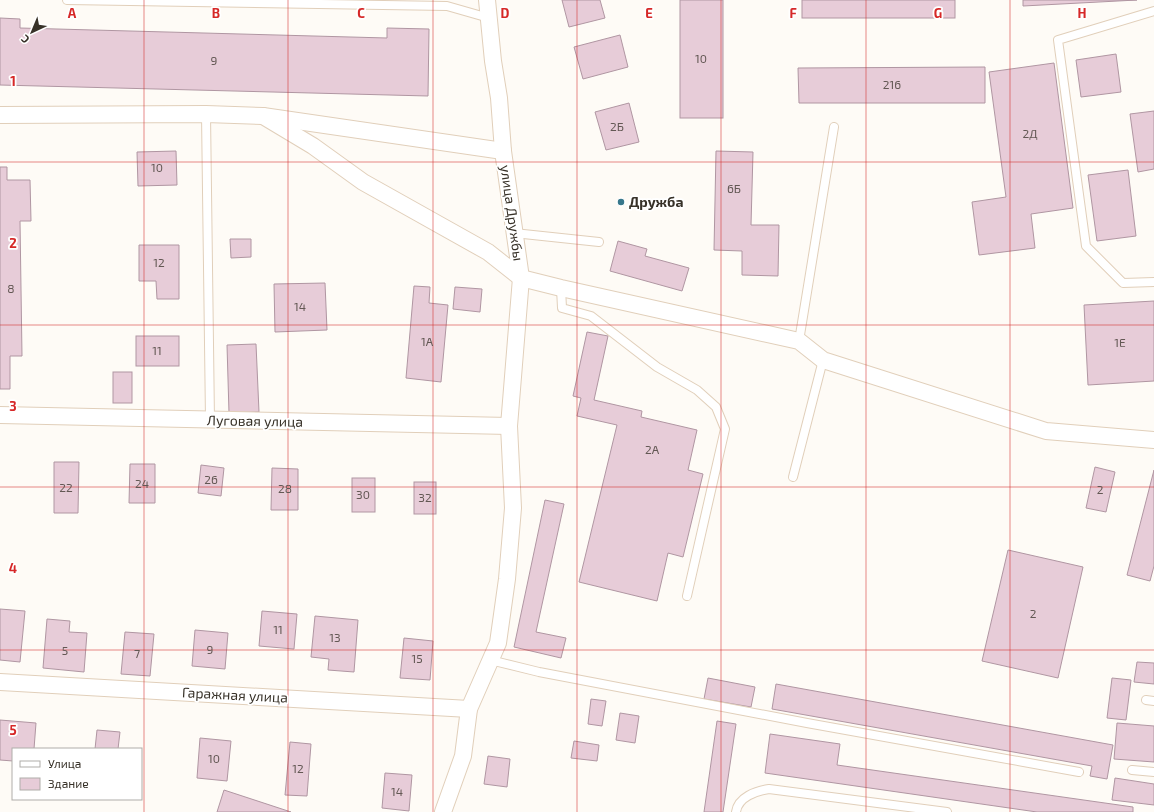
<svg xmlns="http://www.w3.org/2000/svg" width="1154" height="812" font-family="'Exo 2',sans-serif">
	<rect width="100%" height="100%" fill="#fefbf6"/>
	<!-- building -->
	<g fill="#e7ccd8" stroke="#b096a2">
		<polygon points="562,0 600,0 605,18 569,27"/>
		<rect x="680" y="0" width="43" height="118"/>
		<rect x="802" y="0" width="153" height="18"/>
		<polygon points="1023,0 1137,0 1023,6"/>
		<polygon points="0,18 20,19 20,28 387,38 387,28 429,29 428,96 0,85"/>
		<polygon points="620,35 628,67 583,79 574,47"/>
		<polygon points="1116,54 1121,92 1081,97 1076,60"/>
		<polygon points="1054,63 1073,208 1031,214 1035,248 979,255 972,202 1006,197 989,72"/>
		<polygon points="985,67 985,103 799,103 798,68"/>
		<polygon points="629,103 639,142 606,150 595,112"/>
		<polygon points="1154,111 1154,169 1138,172 1130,114"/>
		<polygon points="176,151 177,185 138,186 137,152"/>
		<polygon points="716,151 753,152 751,225 779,225 778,276 742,275 742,251 714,250"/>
		<polygon points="0,167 7,167 7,180 30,180 31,221 20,221 22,356 10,356 10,389 0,389"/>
		<polygon points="1128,170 1136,236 1097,241 1088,175"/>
		<polygon points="230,239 251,239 251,257 231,258"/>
		<polygon points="618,241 647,249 645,256 689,268 682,291 610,271"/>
		<polygon points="139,245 179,245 179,299 157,299 156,281 139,281"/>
		<polygon points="325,283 327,330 275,332 274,284"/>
		<polygon points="414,286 430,287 429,303 448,305 441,382 406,378"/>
		<polygon points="455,287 482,289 480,312 453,309"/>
		<polygon points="1154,301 1154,381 1088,385 1084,305"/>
		<polygon points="587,332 608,336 594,400 642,411 641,417 697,430 688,470 703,474 683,557 668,553 657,601 579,582 617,425 577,416 581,398 573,396"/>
		<rect x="136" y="336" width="43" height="30"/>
		<polygon points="256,344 259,412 229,413 227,345"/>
		<rect x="113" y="372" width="19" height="31"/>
		<polygon points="54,462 79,462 78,513 54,513"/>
		<polygon points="130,464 155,464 155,503 129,503"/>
		<polygon points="201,465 224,468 221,496 198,493"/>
		<polygon points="1095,467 1115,472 1106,512 1086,508"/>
		<polygon points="272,468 298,469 298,510 271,510"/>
		<polygon points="1154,470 1154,566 1150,581 1127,575"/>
		<rect x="352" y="478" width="23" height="34"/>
		<rect x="414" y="482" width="22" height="32"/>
		<polygon points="545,500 564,504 536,632 566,638 561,658 514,647"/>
		<polygon points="1008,550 1083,567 1058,678 982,661"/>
		<polygon points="0,609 25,611 20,662 0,660"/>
		<polygon points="262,611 297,614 294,649 259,646"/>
		<polygon points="315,616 358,620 354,672 328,670 329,659 311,657"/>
		<polygon points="47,619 70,621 69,632 87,633 84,672 43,668"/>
		<polygon points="195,630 228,633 225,669 192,666"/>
		<polygon points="125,632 154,634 150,676 121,674"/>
		<polygon points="404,638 433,641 430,680 400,678"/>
		<polygon points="1137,662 1154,663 1154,684 1134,682"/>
		<polygon points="708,678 755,687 751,707 704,699"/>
		<polygon points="1112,678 1131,680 1126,720 1107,718"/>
		<polygon points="776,684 1113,745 1107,779 1090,776 1092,766 772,709"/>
		<polygon points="591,699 606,701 602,726 588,724"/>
		<polygon points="620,713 639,716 635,743 616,740"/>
		<polygon points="0,720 36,723 34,749 13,749 13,761 0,760"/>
		<polygon points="717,721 736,724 723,812 704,812"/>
		<polygon points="1117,723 1154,726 1154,762 1114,759"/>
		<polygon points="97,730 120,732 118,749 95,749"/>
		<polygon points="770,734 840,744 837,765 1133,807 1133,812 1037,812 765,773"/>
		<polygon points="200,738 231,741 227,781 197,778"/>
		<polygon points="574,741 599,745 597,761 571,758"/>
		<polygon points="290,742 311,744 307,796 285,795"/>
		<polygon points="488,756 510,759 507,787 484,784"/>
		<polygon points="385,773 412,775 409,811 382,808"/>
		<polygon points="1115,778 1154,784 1154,805 1112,800"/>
		<polygon points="224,790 291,812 217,812"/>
	</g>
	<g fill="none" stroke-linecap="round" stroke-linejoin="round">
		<!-- lane casing -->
		<g stroke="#e1cfba" stroke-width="10">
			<g id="lane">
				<polyline points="67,0 447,6 489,18"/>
				<polyline points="1154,11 1058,40 1086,246 1123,283 1154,282"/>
				<polyline points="206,114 210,420"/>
				<polyline points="514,233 599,242"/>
				<polyline points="561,288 562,308 591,316 657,367 697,390 716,407 725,429 687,596"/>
				<polyline points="799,341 834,127"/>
				<polyline points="793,477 823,360"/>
				<polyline points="490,660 539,672 807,723 1079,772"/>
				<polyline points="1146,700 1154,701"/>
				<polyline points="1132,770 1154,772"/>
				<path d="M 736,812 C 738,797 756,791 769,789 L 947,812"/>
			</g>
		</g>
		<!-- street casing -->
		<g stroke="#e1cfba" stroke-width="18">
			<g id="street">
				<polyline points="0,115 206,114 263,116 503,151"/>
				<polyline points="263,116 313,146 363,182 488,252 521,278 561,288 799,341 823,360 1046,431 1154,440"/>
				<polyline points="0,415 509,426"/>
				<polyline points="0,682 469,709"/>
				<polyline points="443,812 463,756 469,709 498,643 507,579 513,508 509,426 521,278 503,151 499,98 493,61 487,0"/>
			</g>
		</g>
		<!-- lane -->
		<use href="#lane" stroke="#fff" stroke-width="8"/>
		<!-- street -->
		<use href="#street" stroke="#fff" stroke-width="16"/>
	</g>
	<!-- grid -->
	<path fill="none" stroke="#d62828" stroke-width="1" stroke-opacity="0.55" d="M 144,0 L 144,812M 288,0 L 288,812M 433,0 L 433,812M 577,0 L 577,812M 721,0 L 721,812M 866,0 L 866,812M 1010,0 L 1010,812M 0,162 L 1154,162M 0,325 L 1154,325M 0,487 L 1154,487M 0,650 L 1154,650"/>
	<!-- markers -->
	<circle fill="#37778b" stroke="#fff" stroke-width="1.5" cx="621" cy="202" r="4"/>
	<g text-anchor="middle" stroke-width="3.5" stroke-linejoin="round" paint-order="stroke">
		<!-- number labels -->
		<g font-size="12" fill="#635854">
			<text x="701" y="63">10</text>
			<text x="214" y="65">9</text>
			<text x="892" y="89">216</text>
			<text x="617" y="131">2Б</text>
			<text x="1030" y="138">2Д</text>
			<text x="157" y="172">10</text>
			<text x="734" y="193">6Б</text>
			<text x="159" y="267">12</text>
			<text x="11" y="293">8</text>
			<text x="300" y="311">14</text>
			<text x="427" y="346">1А</text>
			<text x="1120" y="347">1Е</text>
			<text x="157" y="355">11</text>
			<text x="652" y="454">2А</text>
			<text x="211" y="484">26</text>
			<text x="142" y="488">24</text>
			<text x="66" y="492">22</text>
			<text x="285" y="493">28</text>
			<text x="1100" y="494">2</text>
			<text x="363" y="499">30</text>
			<text x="425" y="502">32</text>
			<text x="1033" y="618">2</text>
			<text x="278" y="634">11</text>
			<text x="335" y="642">13</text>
			<text x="210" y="654">9</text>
			<text x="65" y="655">5</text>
			<text x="137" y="658">7</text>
			<text x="417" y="663">15</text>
			<text x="214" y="763">10</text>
			<text x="298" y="773">12</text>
			<text x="397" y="796">14</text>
		</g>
		<!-- poi labels -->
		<g font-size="14" font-weight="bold" fill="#373128" stroke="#fff" text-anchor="start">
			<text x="629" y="207">Дружба</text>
		</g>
		<!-- street labels -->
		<g font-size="14" fill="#373128" stroke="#fff">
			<text transform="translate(512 213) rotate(82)" y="5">улица Дружбы</text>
			<text transform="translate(255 421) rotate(1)" y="5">Луговая улица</text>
			<text transform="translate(235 695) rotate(3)" y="5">Гаражная улица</text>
		</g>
	</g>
	<g font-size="13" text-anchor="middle" font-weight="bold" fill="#d62828" stroke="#fff" stroke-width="3.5" stroke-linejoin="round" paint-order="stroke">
		<text x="72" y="18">A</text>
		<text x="216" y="18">B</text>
		<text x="361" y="18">C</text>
		<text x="505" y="18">D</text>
		<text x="649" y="18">E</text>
		<text x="793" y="18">F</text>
		<text x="938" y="18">G</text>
		<text x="1082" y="18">H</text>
		<text x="13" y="86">1</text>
		<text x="13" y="248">2</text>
		<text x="13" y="411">3</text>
		<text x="13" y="573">4</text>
		<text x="13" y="735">5</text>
	</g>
	<!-- legend -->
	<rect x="12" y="748" width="130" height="52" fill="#ffffff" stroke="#afada9"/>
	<rect x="20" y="761" width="20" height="6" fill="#ffffff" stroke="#afada9"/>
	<text x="48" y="768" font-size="12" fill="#373128">Улица</text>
	<rect x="20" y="778" width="20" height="12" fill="#e7ccd8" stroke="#afada9"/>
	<text x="48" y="788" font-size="12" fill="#373128">Здание</text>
	<!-- north arrow -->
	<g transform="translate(32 32) rotate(224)" stroke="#ffffff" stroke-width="3" paint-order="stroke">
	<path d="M0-3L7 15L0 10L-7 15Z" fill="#373128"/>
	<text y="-6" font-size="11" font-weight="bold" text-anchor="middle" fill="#373128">С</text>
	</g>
</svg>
